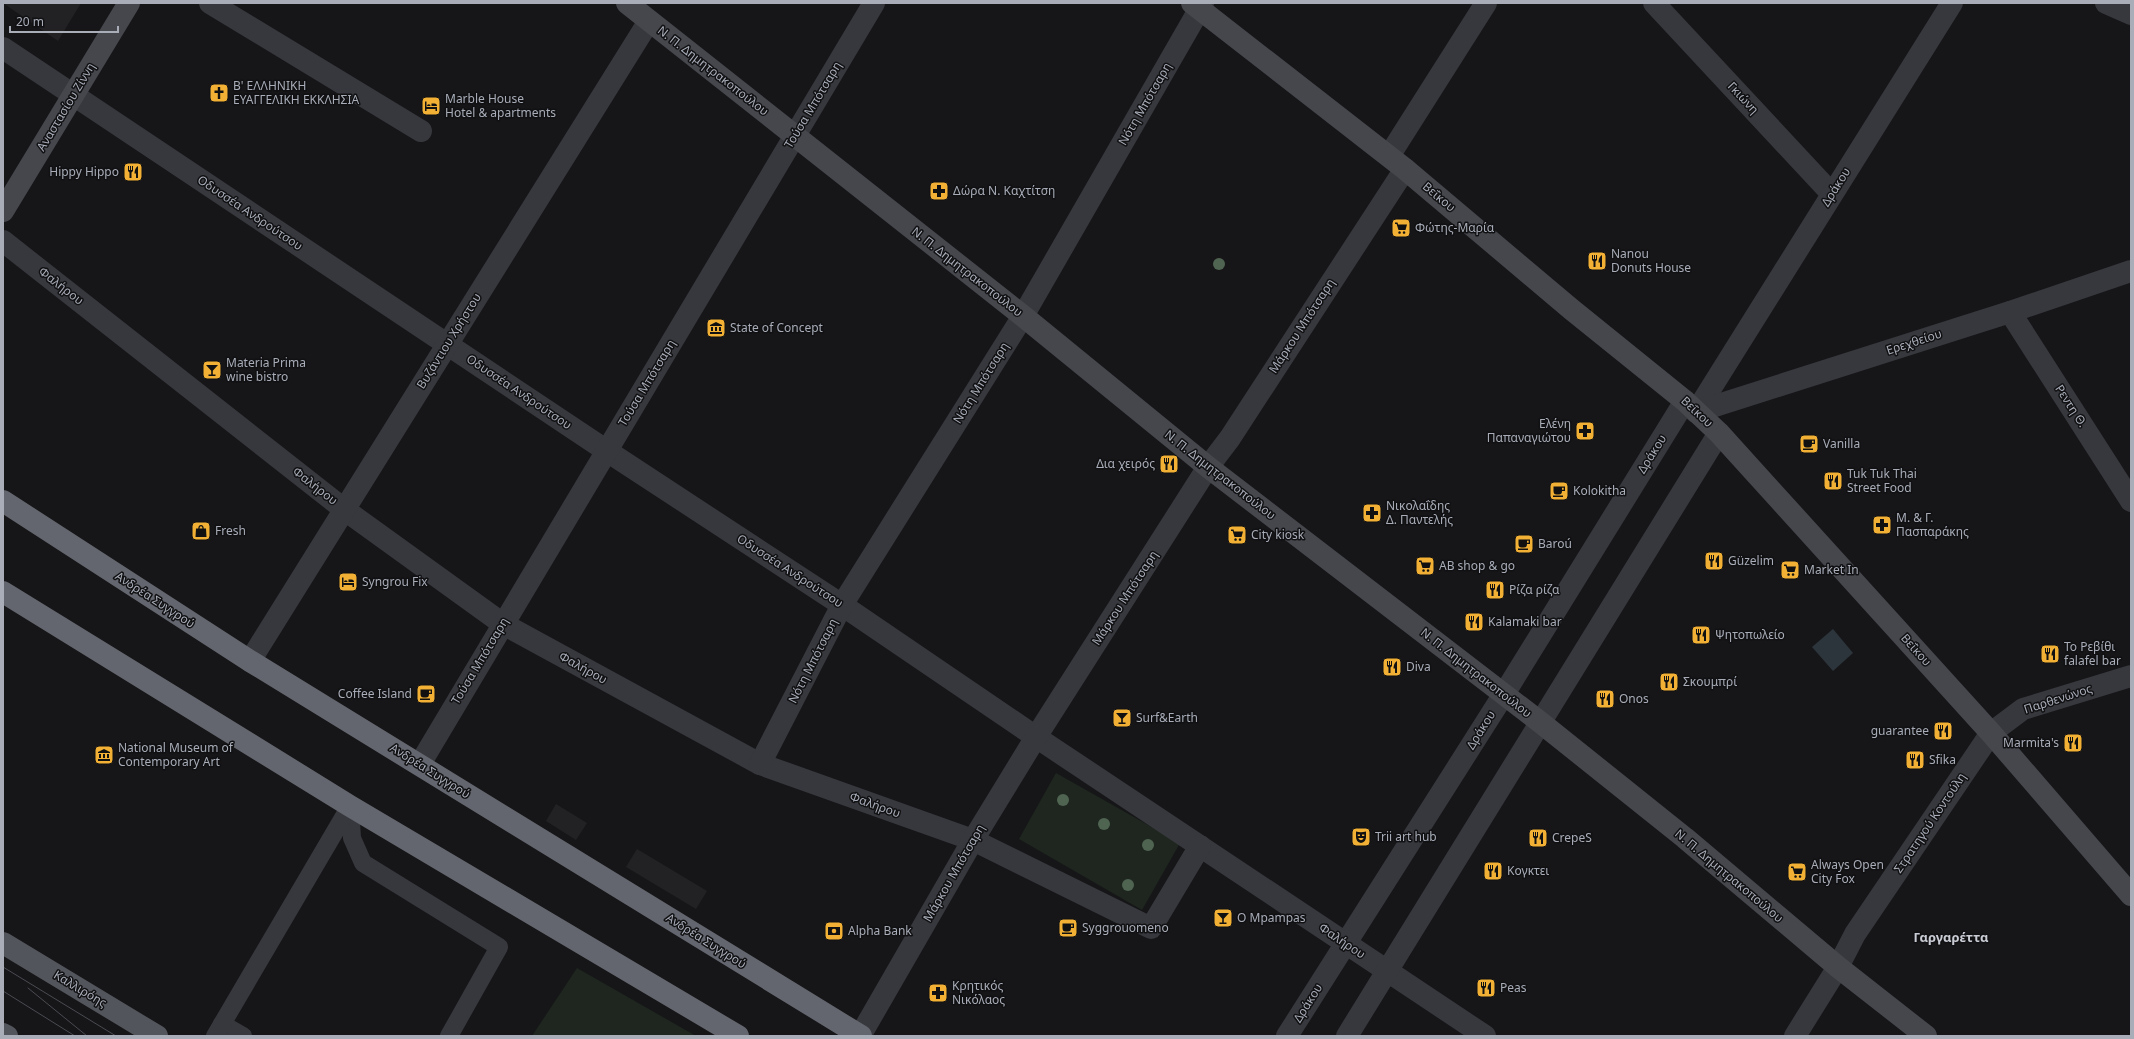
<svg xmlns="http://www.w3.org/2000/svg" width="2134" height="1039" font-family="'Noto Sans',sans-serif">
	<rect width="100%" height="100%" fill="#161618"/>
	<!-- built -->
	<g fill="#222225">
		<polygon points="3,3 81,3 58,41"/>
		<polygon points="556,804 587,823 576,840 546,821"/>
		<polygon points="637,849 707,891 696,909 626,867"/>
	</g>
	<!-- green -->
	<g fill="#1e261f">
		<polygon points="1056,773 1180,843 1142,910 1019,839"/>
		<polygon points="577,968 696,1036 532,1036"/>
	</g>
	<!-- water -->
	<polygon fill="#2c353c" points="1833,629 1853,653 1833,671 1812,647"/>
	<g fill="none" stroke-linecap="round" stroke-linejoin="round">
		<!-- lane -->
		<g stroke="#37383d" stroke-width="18">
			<polyline points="350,806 352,838 363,863 499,947 449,1036"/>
			<polyline points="222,1024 243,1036"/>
			<polyline points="215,1036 350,806"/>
		</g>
		<!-- street -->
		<g stroke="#37383d" stroke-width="22">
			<polyline points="210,3 421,131"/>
			<polyline points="1654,3 1831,193"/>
			<polyline points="2106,3 2131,14"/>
			<polyline points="3,48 607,451 842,605 1036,737 1485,1036"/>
			<polyline points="1389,156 1486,3"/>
			<polyline points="3,241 345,510 503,624 760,764 973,840 1151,928 1200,846"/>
			<polyline points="2010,312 2131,501"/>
			<polyline points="1696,412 1952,3"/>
			<polyline points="1696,412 2010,312 2131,271"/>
			<polyline points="250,661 649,21"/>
			<polyline points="420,764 874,3"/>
			<polyline points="760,764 842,605 1023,316 1203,3"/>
			<polyline points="860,1036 973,840 1036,737 1208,467 1230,438 1405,169"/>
			<polyline points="1287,1036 1504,694 1685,401"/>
			<polyline points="1347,1036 1719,433"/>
			<polyline points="1795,1036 1838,967 1855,934 1991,733 2023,709 2131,676"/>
		</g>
		<!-- secondary -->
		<g stroke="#45474d" stroke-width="22">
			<polyline points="627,3 1023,316 1208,467 1540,722 1685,838 1838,967 1926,1036"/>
			<polyline points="1192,3 1405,169 1571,309 1685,401 1719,433 1991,733 2131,895"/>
			<polyline points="3,211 129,3"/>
		</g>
		<!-- primary -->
		<g stroke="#53555c" stroke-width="22">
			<polyline points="3,943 157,1036"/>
			<polyline points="3,1034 7,1036"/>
		</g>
		<!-- highway -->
		<g stroke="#63666e" stroke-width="22">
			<polyline points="3,501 250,661 861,1036"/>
			<polyline points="3,592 350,806 738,1036"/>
		</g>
		<!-- tram -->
		<g stroke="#4a4c52" stroke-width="1">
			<polyline points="3,967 116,1036"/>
			<polyline points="28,988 87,1036"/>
			<polyline points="3,991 75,1036"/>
		</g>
	</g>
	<!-- trees -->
	<g fill="#506452">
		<circle cx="1219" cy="264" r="6"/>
		<circle cx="1063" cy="800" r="6"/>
		<circle cx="1104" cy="824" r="6"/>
		<circle cx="1148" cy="845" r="6"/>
		<circle cx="1128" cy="885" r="6"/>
	</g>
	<!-- icons -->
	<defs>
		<g id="church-square" transform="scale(1)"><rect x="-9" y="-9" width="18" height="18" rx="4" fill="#f2b134" stroke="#111113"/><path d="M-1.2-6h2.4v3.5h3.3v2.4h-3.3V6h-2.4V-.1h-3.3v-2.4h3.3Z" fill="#111"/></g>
		<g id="hotel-square" transform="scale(1)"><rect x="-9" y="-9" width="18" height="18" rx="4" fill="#f2b134" stroke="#111113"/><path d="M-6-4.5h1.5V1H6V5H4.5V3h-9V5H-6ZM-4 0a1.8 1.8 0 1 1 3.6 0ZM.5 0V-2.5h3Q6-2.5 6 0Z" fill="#111"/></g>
		<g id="restaurant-square" transform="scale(1)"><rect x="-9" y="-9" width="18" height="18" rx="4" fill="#f2b134" stroke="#111113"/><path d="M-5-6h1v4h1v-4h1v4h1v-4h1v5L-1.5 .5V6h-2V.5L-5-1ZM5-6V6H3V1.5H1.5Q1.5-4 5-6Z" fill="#111"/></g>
		<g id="pharmacy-square" transform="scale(1)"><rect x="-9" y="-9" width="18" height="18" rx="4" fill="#f2b134" stroke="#111113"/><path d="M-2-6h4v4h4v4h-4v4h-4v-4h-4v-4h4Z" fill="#111"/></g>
		<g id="supermarket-square" transform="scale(1)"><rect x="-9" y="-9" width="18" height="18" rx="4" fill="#f2b134" stroke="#111113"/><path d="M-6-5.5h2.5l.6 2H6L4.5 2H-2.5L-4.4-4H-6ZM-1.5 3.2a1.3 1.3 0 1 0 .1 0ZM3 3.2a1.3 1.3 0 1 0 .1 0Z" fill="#111"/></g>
		<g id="museum-square" transform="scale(1)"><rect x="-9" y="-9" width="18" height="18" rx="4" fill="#f2b134" stroke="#111113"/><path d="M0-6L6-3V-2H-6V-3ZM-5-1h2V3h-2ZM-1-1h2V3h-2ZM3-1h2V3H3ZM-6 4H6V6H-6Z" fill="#111"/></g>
		<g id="bar-square" transform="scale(1)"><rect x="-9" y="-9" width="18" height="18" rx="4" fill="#f2b134" stroke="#111113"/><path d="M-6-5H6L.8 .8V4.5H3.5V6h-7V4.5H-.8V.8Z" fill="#111"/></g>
		<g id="cafe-square" transform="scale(1)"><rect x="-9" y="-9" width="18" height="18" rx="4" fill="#f2b134" stroke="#111113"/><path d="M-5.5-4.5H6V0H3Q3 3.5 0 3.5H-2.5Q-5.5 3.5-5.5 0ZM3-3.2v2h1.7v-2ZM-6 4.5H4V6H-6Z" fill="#111"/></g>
		<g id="shop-square" transform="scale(1)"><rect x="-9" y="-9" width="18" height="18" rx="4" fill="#f2b134" stroke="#111113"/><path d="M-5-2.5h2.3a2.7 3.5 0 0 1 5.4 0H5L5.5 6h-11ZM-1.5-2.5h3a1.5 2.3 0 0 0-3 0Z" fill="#111"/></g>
		<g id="theatre-square" transform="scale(1)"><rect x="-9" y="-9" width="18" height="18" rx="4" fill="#f2b134" stroke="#111113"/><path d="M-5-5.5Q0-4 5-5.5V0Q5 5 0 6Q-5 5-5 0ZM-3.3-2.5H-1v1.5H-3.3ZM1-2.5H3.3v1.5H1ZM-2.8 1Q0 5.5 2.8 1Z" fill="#111"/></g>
		<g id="bank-square" transform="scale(1)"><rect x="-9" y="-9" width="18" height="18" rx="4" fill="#f2b134" stroke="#111113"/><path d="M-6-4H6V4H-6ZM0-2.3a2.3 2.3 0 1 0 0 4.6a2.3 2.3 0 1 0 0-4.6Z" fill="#111"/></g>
	</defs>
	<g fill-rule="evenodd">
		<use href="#church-square" x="219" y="93"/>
		<use href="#hotel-square" x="431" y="106"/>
		<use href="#restaurant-square" x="133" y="172"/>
		<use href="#pharmacy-square" x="939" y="191"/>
		<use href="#supermarket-square" x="1401" y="228"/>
		<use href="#restaurant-square" x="1597" y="261"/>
		<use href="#museum-square" x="716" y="328"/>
		<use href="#bar-square" x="212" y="370"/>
		<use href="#pharmacy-square" x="1585" y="431"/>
		<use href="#cafe-square" x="1809" y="444"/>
		<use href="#restaurant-square" x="1169" y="464"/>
		<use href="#restaurant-square" x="1833" y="481"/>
		<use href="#cafe-square" x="1559" y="491"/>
		<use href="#pharmacy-square" x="1372" y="513"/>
		<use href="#pharmacy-square" x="1882" y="525"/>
		<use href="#shop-square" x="201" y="531"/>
		<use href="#supermarket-square" x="1237" y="535"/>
		<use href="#cafe-square" x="1524" y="544"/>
		<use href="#restaurant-square" x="1714" y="561"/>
		<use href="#supermarket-square" x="1425" y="566"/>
		<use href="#supermarket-square" x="1790" y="570"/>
		<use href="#hotel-square" x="348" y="582"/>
		<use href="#restaurant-square" x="1495" y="590"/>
		<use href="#restaurant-square" x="1474" y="622"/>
		<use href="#restaurant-square" x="1701" y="635"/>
		<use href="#restaurant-square" x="2050" y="654"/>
		<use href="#restaurant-square" x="1392" y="667"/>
		<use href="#restaurant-square" x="1669" y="682"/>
		<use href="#cafe-square" x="426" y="694"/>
		<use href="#restaurant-square" x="1605" y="699"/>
		<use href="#bar-square" x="1122" y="718"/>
		<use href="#restaurant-square" x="1943" y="731"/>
		<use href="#restaurant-square" x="2073" y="743"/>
		<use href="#museum-square" x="104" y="755"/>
		<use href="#restaurant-square" x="1915" y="760"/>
		<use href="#theatre-square" x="1361" y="837"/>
		<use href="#restaurant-square" x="1538" y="838"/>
		<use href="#restaurant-square" x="1493" y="871"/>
		<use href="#supermarket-square" x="1797" y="872"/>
		<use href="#bar-square" x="1223" y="918"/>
		<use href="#cafe-square" x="1068" y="928"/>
		<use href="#bank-square" x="834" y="931"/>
		<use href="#restaurant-square" x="1486" y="988"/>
		<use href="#pharmacy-square" x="938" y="993"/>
	</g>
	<g text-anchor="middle" stroke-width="3" stroke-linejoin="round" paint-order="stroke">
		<!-- street labels -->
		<g font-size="12" fill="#a8adb8" stroke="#111113">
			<text transform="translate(713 71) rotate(38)" y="4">Ν. Π. Δημητρακοπούλου</text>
			<text transform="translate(1743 98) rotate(47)" y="4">Γκιώνη</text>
			<text transform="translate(1145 104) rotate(-60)" y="4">Νότη Μπότσαρη</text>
			<text transform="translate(813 105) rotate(-59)" y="4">Τούσα Μπότσαρη</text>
			<text transform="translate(66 107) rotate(-59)" y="4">Αναστασίου Ζίννη</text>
			<text transform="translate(1836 187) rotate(-58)" y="4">Δράκου</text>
			<text transform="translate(1439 197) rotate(40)" y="4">Βεΐκου</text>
			<text transform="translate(250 213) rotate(34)" y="4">Οδυσσέα Ανδρούτσου</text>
			<text transform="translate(967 272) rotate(38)" y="4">Ν. Π. Δημητρακοπούλου</text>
			<text transform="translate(61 286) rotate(38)" y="4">Φαλήρου</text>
			<text transform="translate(1302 326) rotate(-57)" y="4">Μάρκου Μπότσαρη</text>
			<text transform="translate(449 341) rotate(-58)" y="4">Βυζάντιου Χρήστου</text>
			<text transform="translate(1914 342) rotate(-18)" y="4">Ερεχθείου</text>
			<text transform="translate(647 383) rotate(-59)" y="4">Τούσα Μπότσαρη</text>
			<text transform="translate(981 383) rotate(-58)" y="4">Νότη Μπότσαρη</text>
			<text transform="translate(519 392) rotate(34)" y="4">Οδυσσέα Ανδρούτσου</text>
			<text transform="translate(2071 406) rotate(57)" y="4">Ρεντη Θ.</text>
			<text transform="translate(1697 412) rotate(43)" y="4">Βεΐκου</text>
			<text transform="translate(1652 454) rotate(-58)" y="4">Δράκου</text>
			<text transform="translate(1220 475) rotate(38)" y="4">Ν. Π. Δημητρακοπούλου</text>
			<text transform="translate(315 486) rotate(38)" y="4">Φαλήρου</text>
			<text transform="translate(790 571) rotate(33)" y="4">Οδυσσέα Ανδρούτσου</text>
			<text transform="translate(1125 598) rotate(-57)" y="4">Μάρκου Μπότσαρη</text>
			<text transform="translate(155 600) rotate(33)" y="4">Ανδρέα Συγγρού</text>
			<text transform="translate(1916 650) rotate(48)" y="4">Βεΐκου</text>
			<text transform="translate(480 661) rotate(-59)" y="4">Τούσα Μπότσαρη</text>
			<text transform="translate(813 661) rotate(-63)" y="4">Νότη Μπότσαρη</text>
			<text transform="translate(583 668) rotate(29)" y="4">Φαλήρου</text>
			<text transform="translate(1476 673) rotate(38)" y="4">Ν. Π. Δημητρακοπούλου</text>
			<text transform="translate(2058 699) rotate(-18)" y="4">Παρθενώνος</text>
			<text transform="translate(1481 730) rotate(-58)" y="4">Δράκου</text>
			<text transform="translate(430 771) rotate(32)" y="4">Ανδρέα Συγγρού</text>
			<text transform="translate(875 805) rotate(20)" y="4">Φαλήρου</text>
			<text transform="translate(1930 823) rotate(-56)" y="4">Στρατηγού Κοντούλη</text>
			<text transform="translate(954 873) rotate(-60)" y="4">Μάρκου Μπότσαρη</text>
			<text transform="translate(1729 876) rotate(40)" y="4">Ν. Π. Δημητρακοπούλου</text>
			<text transform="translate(706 941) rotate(32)" y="4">Ανδρέα Συγγρού</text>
			<text transform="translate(1342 941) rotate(34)" y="4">Φαλήρου</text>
			<text transform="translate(80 989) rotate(31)" y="4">Καλλιρόης</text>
			<text transform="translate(1308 1003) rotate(-58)" y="4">Δράκου</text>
		</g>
		<!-- poi labels -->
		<g font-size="12" fill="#a8adb8" stroke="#111113" text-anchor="start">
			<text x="233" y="90">Β' ΕΛΛΗΝΙΚΗ<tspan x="233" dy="14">ΕΥΑΓΓΕΛΙΚΗ ΕΚΚΛΗΣΙΑ</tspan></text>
			<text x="445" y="103">Marble House<tspan x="445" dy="14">Hotel &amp; apartments</tspan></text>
			<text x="119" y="176" text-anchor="end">Hippy Hippo</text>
			<text x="953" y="195">Δώρα Ν. Καχτίτση</text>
			<text x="1415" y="232">Φώτης-Μαρία</text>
			<text x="1611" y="258">Nanou<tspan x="1611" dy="14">Donuts House</tspan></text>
			<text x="730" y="332">State of Concept</text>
			<text x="226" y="367">Materia Prima<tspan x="226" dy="14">wine bistro</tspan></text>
			<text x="1571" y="428" text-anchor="end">Ελένη<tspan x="1571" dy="14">Παπαναγιώτου</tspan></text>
			<text x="1823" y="448">Vanilla</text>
			<text x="1155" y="468" text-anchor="end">Δια χειρός</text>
			<text x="1847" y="478">Tuk Tuk Thai<tspan x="1847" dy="14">Street Food</tspan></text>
			<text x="1573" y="495">Kolokitha</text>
			<text x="1386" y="510">Νικολαΐδης<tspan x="1386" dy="14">Δ. Παντελής</tspan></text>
			<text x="1896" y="522">Μ. &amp; Γ.<tspan x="1896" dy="14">Πασπαράκης</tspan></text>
			<text x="215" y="535">Fresh</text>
			<text x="1251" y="539">City kiosk</text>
			<text x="1538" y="548">Baroú</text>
			<text x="1728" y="565">Güzelim</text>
			<text x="1439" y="570">AB shop &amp; go</text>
			<text x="1804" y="574">Market In</text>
			<text x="362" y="586">Syngrou Fix</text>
			<text x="1509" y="594">Ρίζα ρίζα</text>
			<text x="1488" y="626">Kalamaki bar</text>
			<text x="1715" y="639">Ψητοπωλείο</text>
			<text x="2064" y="651">Το Ρεβίθι<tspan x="2064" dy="14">falafel bar</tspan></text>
			<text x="1406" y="671">Diva</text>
			<text x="1683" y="686">Σκουμπρί</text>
			<text x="412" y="698" text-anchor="end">Coffee Island</text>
			<text x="1619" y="703">Onos</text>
			<text x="1136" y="722">Surf&amp;Earth</text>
			<text x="1929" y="735" text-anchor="end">guarantee</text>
			<text x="2059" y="747" text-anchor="end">Marmita's</text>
			<text x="118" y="752">National Museum of<tspan x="118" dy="14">Contemporary Art</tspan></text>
			<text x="1929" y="764">Sfika</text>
			<text x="1375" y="841">Trii art hub</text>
			<text x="1552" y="842">CrepeS</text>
			<text x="1811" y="869">Always Open<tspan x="1811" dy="14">City Fox</tspan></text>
			<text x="1507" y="875">Κογκτει</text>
			<text x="1237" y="922">O Mpampas</text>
			<text x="1082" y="932">Syggrouomeno</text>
			<text x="848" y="935">Alpha Bank</text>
			<text x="952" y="990">Κρητικός<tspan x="952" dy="14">Νικόλαος</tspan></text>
			<text x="1500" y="992">Peas</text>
		</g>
		<!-- neighbourhood labels -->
		<g font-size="13" font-weight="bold" fill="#c9ccd4" stroke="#111113">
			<text x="1951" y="942">Γαργαρέττα</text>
		</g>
	</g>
	<!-- border -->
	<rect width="2134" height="1039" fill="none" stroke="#a8adb8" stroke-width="8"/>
	<!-- scale -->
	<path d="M10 26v6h108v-6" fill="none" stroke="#a8adb8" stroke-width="2"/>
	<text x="16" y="26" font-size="12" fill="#a8adb8" stroke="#111113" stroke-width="3" paint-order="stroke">20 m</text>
</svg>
